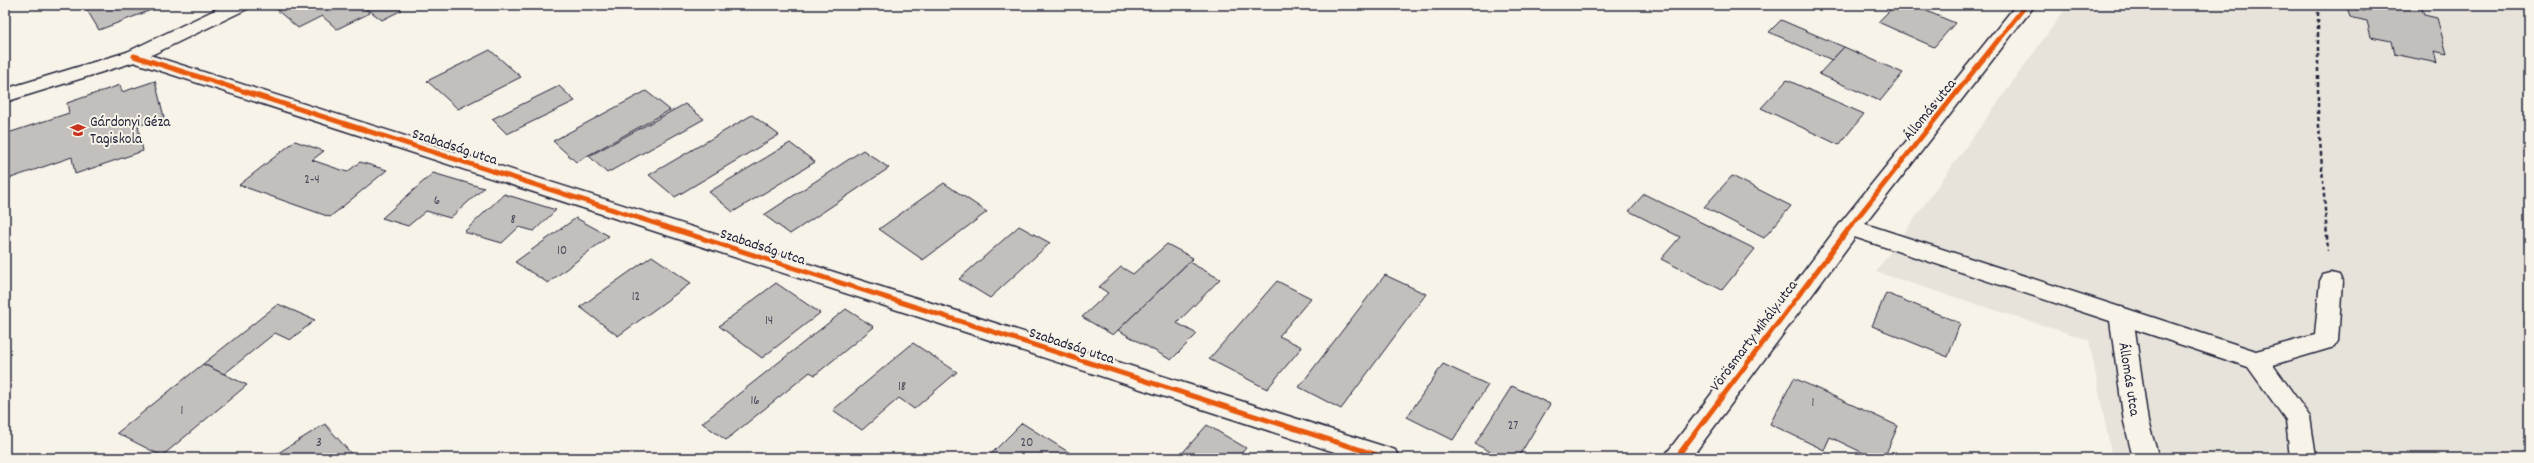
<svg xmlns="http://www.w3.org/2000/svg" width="2534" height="463" font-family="Dekko,sans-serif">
	<rect width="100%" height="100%" fill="#f7f3e8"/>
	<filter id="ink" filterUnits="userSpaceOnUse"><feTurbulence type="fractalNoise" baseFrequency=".025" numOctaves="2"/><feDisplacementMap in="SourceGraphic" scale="8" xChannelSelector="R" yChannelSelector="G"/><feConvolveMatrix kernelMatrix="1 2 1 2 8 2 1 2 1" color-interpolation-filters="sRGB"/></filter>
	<g filter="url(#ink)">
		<!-- built -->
		<polygon fill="#e7e3db" points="2068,5 2529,5 2529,458 2112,458 2089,340 1876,272"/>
		<!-- building -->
		<g fill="#c2bfbd" stroke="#22223b">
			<polygon points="84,5 158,5 159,7 99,30"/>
			<polygon points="287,5 360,5 370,13 337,29 322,16 298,28 277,10"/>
			<polygon points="362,5 395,5 402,10 382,20"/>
			<polygon points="1895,5 1912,5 1955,23 1934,47 1878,22"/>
			<polygon points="2363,5 2421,5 2424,15 2437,18 2447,54 2434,51 2437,63 2394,54 2391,41 2371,37 2367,21 2350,17 2347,7 2365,11"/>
			<polygon points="1781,20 1844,47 1832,60 1769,32"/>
			<polygon points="1844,47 1903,73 1880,101 1819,74"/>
			<polygon points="490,50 521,77 458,109 427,81"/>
			<polygon points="1787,80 1864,114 1839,145 1761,108"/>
			<polygon points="155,81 164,117 138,126 143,151 75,174 72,157 8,179 5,167 5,134 69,113 67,103 120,85 122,92"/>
			<polygon points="559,86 575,101 507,134 492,119"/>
			<polygon points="646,91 670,110 576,162 553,141"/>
			<polygon points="685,104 704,119 607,173 589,156"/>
			<polygon points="752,115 779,135 675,197 649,175"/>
			<polygon points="295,141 324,151 312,160 347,172 360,162 387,170 330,217 239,185"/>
			<polygon points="790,143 815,162 733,212 709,192"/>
			<polygon points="863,150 889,168 790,234 764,215"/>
			<polygon points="433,173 484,188 450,218 426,211 408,226 382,218"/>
			<polygon points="1732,176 1791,206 1764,238 1704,207"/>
			<polygon points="944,183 987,212 923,260 879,229"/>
			<polygon points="504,194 556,210 534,231 519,227 502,243 464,232"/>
			<polygon points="1644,194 1755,249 1722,290 1661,259 1680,237 1629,211"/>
			<polygon points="576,218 609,236 548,283 515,262"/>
			<polygon points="1019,226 1050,243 990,298 959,279"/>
			<polygon points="1167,244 1193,258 1113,335 1082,317 1108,293 1099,287 1121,267 1133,274"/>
			<polygon points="652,256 691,283 618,336 580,307"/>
			<polygon points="1189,262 1220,279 1177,323 1197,334 1171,360 1118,330"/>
			<polygon points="1385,275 1426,294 1341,409 1299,387"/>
			<polygon points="1277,281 1311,298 1279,336 1302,347 1267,389 1209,359"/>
			<polygon points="776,283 820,313 762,358 719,326"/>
			<polygon points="1886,293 1960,323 1948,357 1872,326"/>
			<polygon points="278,304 315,320 290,340 275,333 224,374 203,364"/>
			<polygon points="846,309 874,327 815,375 810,372 726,440 702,423"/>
			<polygon points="913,343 957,372 914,409 899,398 862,430 833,410"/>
			<polygon points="203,364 247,385 162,456 117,433"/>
			<polygon points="1443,364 1488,385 1453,440 1407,417"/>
			<polygon points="1794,378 1898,426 1884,458 1874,458 1830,437 1824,450 1770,424"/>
			<polygon points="1512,386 1550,404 1518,458 1503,458 1475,444"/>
			<polygon points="1022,423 1078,458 987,458"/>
			<polygon points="325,424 355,458 270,458"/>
			<polygon points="1207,425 1246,448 1237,458 1178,458"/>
		</g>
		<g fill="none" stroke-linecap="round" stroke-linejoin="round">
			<!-- service casing -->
			<g stroke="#22223b" stroke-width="3">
				<polygon id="service" points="2331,273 2339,275 2342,281 2338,341 2334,347 2273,365 2310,417 2316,458 2290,458 2286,420 2248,367 2113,322 2109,316 2113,310 2121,307 2256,351 2315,335 2320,281 2323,275"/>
			</g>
			<!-- minor casing -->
			<g stroke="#22223b" stroke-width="3">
				<g id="minor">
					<polygon points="134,50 1386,447 1395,450 1399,458 1353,458 127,60 124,56 127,52"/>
					<polygon points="1850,219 2129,310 2133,316 2148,422 2159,458 2133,458 2124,422 2110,321 1842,233 1839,227 1842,221"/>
				</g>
			</g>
			<!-- tertiary casing -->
			<g stroke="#22223b" stroke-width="3">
				<polygon id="tertiary" points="2016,5 2035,5 1858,233 1691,458 1663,458 1842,221"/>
			</g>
			<!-- secondary casing -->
			<g stroke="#22223b" stroke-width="3">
				<polygon id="secondary" points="225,5 249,5 247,9 141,60 5,102 5,89 127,52"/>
			</g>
			<!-- path -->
			<polyline stroke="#22223b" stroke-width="2.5" stroke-dasharray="4 3" stroke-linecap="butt" points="2318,5 2318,112 2328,251"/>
			<!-- service -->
			<use href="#service" fill="#f7f3e8" fill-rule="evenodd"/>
			<!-- minor -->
			<use href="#minor" fill="#f7f3e8" fill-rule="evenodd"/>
			<!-- tertiary -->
			<use href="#tertiary" fill="#f7f3e8" fill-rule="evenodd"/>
			<!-- secondary -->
			<use href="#secondary" fill="#f7f3e8" fill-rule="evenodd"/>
			<!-- cycleway casing -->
			<g stroke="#f7f3e8" stroke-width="8">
				<g id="cycleway">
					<polyline points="134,56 1386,458"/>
					<polyline points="1676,458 1850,227 2026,5"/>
				</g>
			</g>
			<!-- cycleway -->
			<use href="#cycleway" stroke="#e8590c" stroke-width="5"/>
		</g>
	</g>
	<!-- icons -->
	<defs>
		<g id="school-bare" transform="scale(1.2)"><path d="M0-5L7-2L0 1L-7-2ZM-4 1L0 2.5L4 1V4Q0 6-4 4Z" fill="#c8321e" stroke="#f7f3e8" stroke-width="2.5" paint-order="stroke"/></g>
	</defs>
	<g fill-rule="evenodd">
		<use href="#school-bare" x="78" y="130"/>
	</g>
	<g text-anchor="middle" stroke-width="4" stroke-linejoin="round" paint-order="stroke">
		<!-- number labels -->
		<g font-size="13" fill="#4a495c">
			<text x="312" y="183">2-4</text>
			<text x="437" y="204">6</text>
			<text x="513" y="223">8</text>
			<text x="562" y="254">10</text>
			<text x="636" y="300">12</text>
			<text x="769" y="324">14</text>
			<text x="902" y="390">18</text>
			<text x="755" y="404">16</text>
			<text x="1813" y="406">1</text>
			<text x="182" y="414">1</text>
			<text x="1513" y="429">27</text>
			<text x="319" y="446">3</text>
			<text x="1027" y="446">20</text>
		</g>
		<!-- street labels -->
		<g font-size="15" fill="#22223b" stroke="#f7f3e8">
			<text transform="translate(1929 109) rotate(-51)" y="5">Állomás utca</text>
			<text transform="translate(455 146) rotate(18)" y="5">Szabadság utca</text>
			<text transform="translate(763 246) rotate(18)" y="5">Szabadság utca</text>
			<text transform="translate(1753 335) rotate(-53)" y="5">Vörösmarty Mihály utca</text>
			<text transform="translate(1072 345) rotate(18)" y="5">Szabadság utca</text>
			<text transform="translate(2130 379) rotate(81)" y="5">Állomás utca</text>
		</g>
		<!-- poi labels -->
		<g font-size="15" fill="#22223b" stroke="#f7f3e8" text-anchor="start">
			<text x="90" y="126">Gárdonyi Géza<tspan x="90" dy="17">Tagiskola</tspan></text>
		</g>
	</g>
	<!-- margin -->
	<rect width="2534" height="463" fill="none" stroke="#f7f3e8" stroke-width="20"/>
	<rect x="10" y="10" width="2514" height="443" fill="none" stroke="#22223b" stroke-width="1.5" filter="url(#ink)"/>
</svg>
